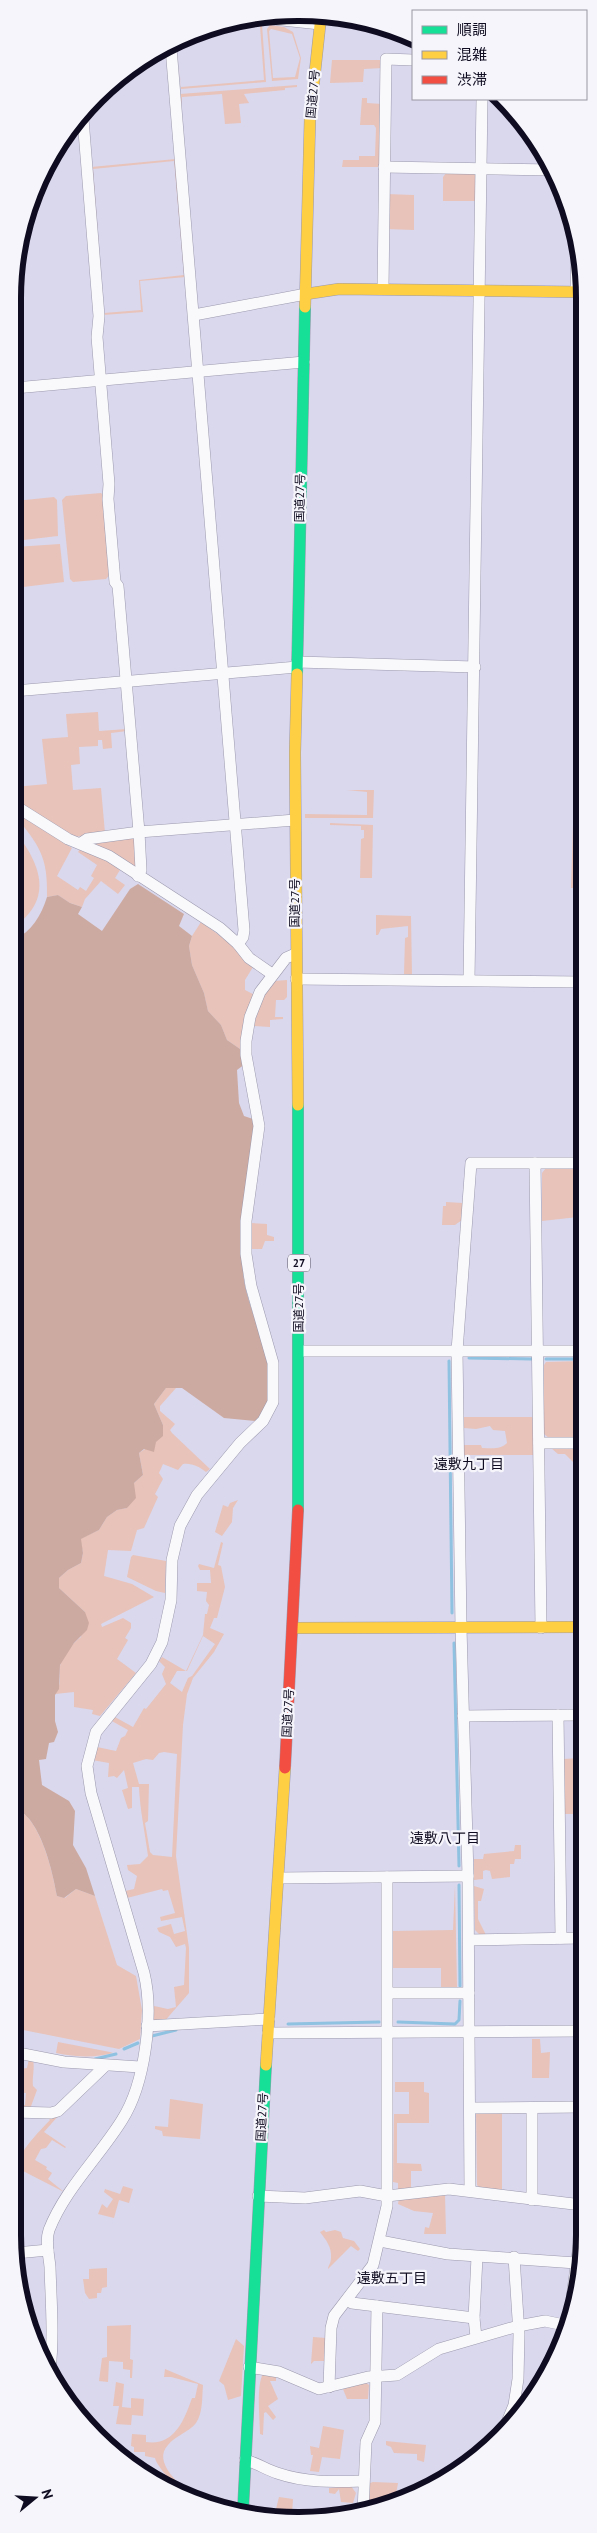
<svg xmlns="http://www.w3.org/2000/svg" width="597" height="2533" font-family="'PT Sans','Noto Sans JP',sans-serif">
	<rect width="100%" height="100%" fill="#dad8ed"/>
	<!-- green -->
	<g fill="#e8c3ba" fill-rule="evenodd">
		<polygon points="241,21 262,24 266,82 181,89 177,46 181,87 264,80 260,26"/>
		<path d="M 270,25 L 284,27 L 293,32 L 301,58 L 298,79 L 272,81 L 267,29 ZM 271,29 L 292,34 L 300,58 L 295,77 L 273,78 L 269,31 Z"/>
		<polygon points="332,60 381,60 383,68 364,69 363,82 330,83"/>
		<polygon points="297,85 297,87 285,88 285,90 244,94 249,103 239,104 241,123 225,124 222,94 182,97 181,107 180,94"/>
		<polygon points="362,98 367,98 367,103 382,104 381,167 342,167 343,160 359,160 359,156 375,156 376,128 374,125 360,125"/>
		<path d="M 176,159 L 186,277 L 140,281 L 143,312 L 103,315 L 91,167 ZM 174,161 L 184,275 L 139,280 L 141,310 L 104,313 L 93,169 Z"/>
		<polygon points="447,172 473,173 476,176 476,201 443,201 443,177"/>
		<polygon points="386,194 414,195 414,230 386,229"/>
		<polygon points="101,493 103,495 110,574 106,579 73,582 70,579 62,500 66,496"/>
		<polygon points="54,497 57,500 58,536 15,541 15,501"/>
		<polygon points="60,544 64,582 15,588 15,547"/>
		<polygon points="98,712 99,731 127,729 127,731 111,733 112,748 103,749 102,740 98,740 98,746 79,747 80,764 71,765 73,790 101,788 105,833 74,837 14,799 14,787 47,784 42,739 68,737 66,714"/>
		<polygon points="347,790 374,790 373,818 305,818 305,814 367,815 367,792"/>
		<path d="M 15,812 L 72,848 L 57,876 L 78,890 L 80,887 L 86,891 L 94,878 L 91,876 L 97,865 L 78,852 L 80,849 L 100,856 L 120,870 L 115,878 L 125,885 L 118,894 L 101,881 L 85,899 L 82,907 L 70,903 L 58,895 L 47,897 C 48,855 39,846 14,814 Z"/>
		<polygon points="330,823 373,825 372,878 360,878 361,839 364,838 364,830 361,830 361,826 330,825"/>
		<polygon points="573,825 582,825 582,888 571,888"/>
		<path d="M 14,830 C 40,863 55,898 14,927 Z"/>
		<polygon points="136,836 136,868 93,843"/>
		<polygon points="376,915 411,916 412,976 393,976 394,974 404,974 405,938 408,937 408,926 381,929 378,935 376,935"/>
		<polygon points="201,922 237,948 253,967 245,980 245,990 255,995 243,1051 227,1040 221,1025 208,1011 204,993 192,965 189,946 192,936"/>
		<polygon points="287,980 287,997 284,1000 276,1000 275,1017 283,1017 283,1019 270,1020 270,1027 253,1026 264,995 274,981"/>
		<polygon points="546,1168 582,1168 582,1209 578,1209 578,1217 542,1221 542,1173"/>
		<polygon points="446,1202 463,1203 462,1220 455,1225 442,1225 443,1206 446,1206"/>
		<polygon points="250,1223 267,1224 267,1235 274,1237 274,1241 265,1241 262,1249 250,1249"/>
		<polygon points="582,1361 582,1438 549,1438 544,1434 544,1365 546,1362"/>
		<path d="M 182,1387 L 176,1388 L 160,1406 L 160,1411 L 175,1424 L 170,1430 L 172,1433 L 210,1469 L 206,1472 C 199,1467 193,1463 183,1464 L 178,1470 L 163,1464 L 159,1473 L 163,1479 L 155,1494 L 158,1497 L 144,1528 L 137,1530 L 131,1551 L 108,1550 L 104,1576 L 132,1584 L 154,1597 L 101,1624 L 102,1627 L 123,1618 L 131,1623 L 131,1628 L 125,1638 L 128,1640 L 117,1659 L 136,1673 L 100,1716 L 92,1714 L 93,1710 L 74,1707 L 74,1692 L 55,1694 C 62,1685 59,1678 60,1667 C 61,1657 73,1643 81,1637 L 85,1612 L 59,1588 L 59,1578 L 68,1570 L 81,1563 L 83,1553 L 80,1539 L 99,1530 L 107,1517 L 117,1510 L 127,1508 L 134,1483 L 143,1475 L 139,1453 L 156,1442 L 163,1425 L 154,1404 L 166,1388 Z"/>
		<path d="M 464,1417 L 535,1417 L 535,1455 L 464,1455 L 464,1445 L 481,1445 L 482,1448 C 492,1448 500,1450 507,1443 L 505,1431 L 493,1430 L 490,1426 L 476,1429 L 464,1428 Z"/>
		<polygon points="551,1448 582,1448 582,1485 576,1484 576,1474 580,1471 580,1456 574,1456 573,1462 565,1454 558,1454"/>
		<polygon points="238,1500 233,1508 232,1522 222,1536 215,1532 223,1505 228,1507 230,1503"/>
		<path d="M 221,1542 L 223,1543 L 218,1565 L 221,1566 L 225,1587 L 217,1618 L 214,1618 L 210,1628 L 224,1634 L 214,1652 L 193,1678 L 187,1694 L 183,1725 L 176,1856 L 189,1948 L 189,1993 L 163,2023 L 153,2020 L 154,2006 L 168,2009 L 176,2007 L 174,1987 L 184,1985 L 186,1948 L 185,1944 L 176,1947 L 170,1937 L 159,1932 L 157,1928 L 171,1924 L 174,1934 L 185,1931 L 182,1917 L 161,1921 L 160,1917 L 175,1913 L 168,1890 L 163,1891 L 162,1889 L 127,1898 L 125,1891 L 134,1889 L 137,1876 L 128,1870 L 127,1865 L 140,1864 L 148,1856 C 145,1832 140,1811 139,1787 L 132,1787 L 132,1808 L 128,1809 L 122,1790 L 128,1788 L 124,1770 L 117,1778 L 114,1776 L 108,1777 L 109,1763 L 92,1760 L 97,1747 L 116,1751 L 121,1738 L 125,1736 L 128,1730 L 110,1720 L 113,1716 L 133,1727 L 144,1708 L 146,1709 L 166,1684 L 162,1674 L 165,1667 L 159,1661 L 162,1657 L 186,1671 L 203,1635 L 205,1614 L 207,1614 L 209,1605 L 206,1601 L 207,1592 L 197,1591 L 197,1583 L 211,1583 L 210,1570 L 200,1570 L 198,1566 L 199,1564 L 214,1568 ZM 203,1636 L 215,1644 L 192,1676 L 188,1678 L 182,1692 L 170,1683 L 177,1671 L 187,1671 ZM 164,1752 L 177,1754 L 172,1857 L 153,1855 L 150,1852 L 145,1823 L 148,1821 L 149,1784 L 139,1784 L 133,1763 L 146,1759 L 153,1760 L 159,1753 Z"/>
		<polygon points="133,1555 166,1561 165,1593 156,1591 127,1577 131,1557"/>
		<polygon points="582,1758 582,1814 564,1814 563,1759"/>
		<path d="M 13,1808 C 40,1814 53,1874 57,1896 L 65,1898 L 76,1889 L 95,1896 L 117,1965 L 136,1976 L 142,2010 L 140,2039 L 119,2049 L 13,2028 Z"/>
		<polygon points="515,1845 521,1845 521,1859 515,1859 514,1864 510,1864 510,1877 492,1879 490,1871 486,1870 483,1871 483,1879 474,1880 474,1859 483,1859 484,1854 514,1851"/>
		<polygon points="455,1885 457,1987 455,1989 441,1989 441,1968 393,1968 392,1931 453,1930"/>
		<polygon points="474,1886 484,1889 481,1901 478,1901 478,1919 486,1935 480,1935 475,1930"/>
		<polygon points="532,2039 540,2039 541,2053 550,2052 549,2078 532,2078"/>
		<path d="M 58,2042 L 110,2052 L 113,2053 C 94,2058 76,2057 56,2053 Z"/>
		<path d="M 29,2059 L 33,2060 C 35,2068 32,2077 33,2086 L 37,2090 L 30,2109 L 13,2109 L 13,2105 L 25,2105 L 26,2093 L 13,2092 L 13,2081 L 19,2069 L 27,2068 Z"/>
		<polygon points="395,2082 424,2082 424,2092 429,2093 429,2123 397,2123 397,2163 421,2164 422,2171 411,2171 411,2190 398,2191 398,2183 393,2182 394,2114 409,2114 409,2092 395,2092"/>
		<polygon points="170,2099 203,2104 200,2139 163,2136 162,2131 155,2129 155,2126 168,2127"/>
		<polygon points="476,2111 502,2111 502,2191 480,2188 477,2185"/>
		<path d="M 59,2115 L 44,2132 L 66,2147 L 65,2148 L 52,2140 L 46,2148 L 41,2149 L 35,2160 L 47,2167 L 46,2169 L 52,2173 L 48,2179 L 64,2192 L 19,2169 L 13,2182 C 13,2157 34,2137 50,2120 L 48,2118 Z"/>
		<polygon points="123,2186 133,2189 129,2203 119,2200 114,2218 98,2214 102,2204 107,2208 113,2199 104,2192 105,2189 120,2194"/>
		<polygon points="445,2194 446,2234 424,2234 425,2227 429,2228 433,2213 414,2211 398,2204 399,2198"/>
		<path d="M 324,2230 L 326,2232 L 335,2230 L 341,2232 L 343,2238 L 354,2241 L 360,2249 L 358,2251 L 351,2246 L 328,2269 C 328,2266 331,2263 331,2258 C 332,2247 326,2240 320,2232 Z"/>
		<polygon points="107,2268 107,2287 102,2288 101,2293 97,2293 97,2298 89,2299 85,2293 83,2279 89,2279 89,2269"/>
		<polygon points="131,2325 130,2359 133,2360 132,2378 130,2378 130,2370 123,2369 123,2362 109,2361 108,2382 99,2381 102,2358 107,2357 107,2326"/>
		<polygon points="313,2337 326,2338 325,2361 314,2361 311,2364"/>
		<polygon points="236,2339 244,2346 241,2396 228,2400 224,2385 219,2381"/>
		<path d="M 165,2369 L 203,2385 C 202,2397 203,2413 196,2423 C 189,2432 175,2436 168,2445 C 152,2462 180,2484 191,2496 C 181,2494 157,2467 155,2458 L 145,2456 L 145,2452 L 134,2452 L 134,2447 L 131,2446 L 132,2434 L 146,2435 L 146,2442 C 174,2446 184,2421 192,2398 L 195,2398 L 198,2384 L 171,2377 L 164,2377 Z"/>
		<path d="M 263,2374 L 276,2377 L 276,2381 L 270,2381 L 278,2399 L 268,2406 L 276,2417 L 273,2420 L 266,2412 L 264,2413 L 263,2435 L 260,2434 C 260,2420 256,2385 263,2374 Z"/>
		<polygon points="116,2382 124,2384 122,2407 131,2408 131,2398 144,2399 143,2416 132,2415 131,2425 116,2424 119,2406 113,2406"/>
		<polygon points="365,2382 369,2385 368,2399 347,2399 343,2389"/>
		<polygon points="323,2426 344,2430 340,2459 322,2457 319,2472 310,2471 313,2455 311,2455 310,2446 319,2448"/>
		<polygon points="386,2441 426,2445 424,2462 417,2460 417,2454 394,2453 391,2447 386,2445"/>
		<polygon points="373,2482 398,2483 395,2500 368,2511 370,2483"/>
		<polygon points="351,2486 356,2493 353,2503 341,2502 339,2489 335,2494 329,2493 329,2488"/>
		<polygon points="279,2497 293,2499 292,2514 278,2512 277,2519 254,2513 255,2507 275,2513"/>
	</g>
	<!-- forest -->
	<path fill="#cdaaa1" d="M 138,884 L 184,914 L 179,926 L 192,936 L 189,946 L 192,965 L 204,993 L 208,1011 L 221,1025 L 227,1040 L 243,1051 L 245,1064 L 237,1070 L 239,1103 L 244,1116 L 256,1120 C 252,1169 244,1219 243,1269 C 243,1312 296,1387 255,1421 L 224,1418 L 182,1388 L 166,1388 L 154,1404 L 163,1425 L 163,1436 L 156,1442 L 154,1452 L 144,1449 L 139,1453 L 143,1475 L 134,1483 L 136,1498 L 127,1508 L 117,1510 L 107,1517 L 99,1530 L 81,1539 L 83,1553 L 81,1563 L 68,1570 L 59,1578 L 59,1588 L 85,1612 L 89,1623 L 87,1630 L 74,1643 L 60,1665 L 59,1689 L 55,1695 L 55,1721 L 58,1732 L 54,1742 L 49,1743 L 46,1759 L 39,1760 L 42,1785 L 69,1801 L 75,1811 L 73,1845 L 86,1868 L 95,1896 L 76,1889 L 64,1898 L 57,1896 C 53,1873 40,1814 13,1808 L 14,940 C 32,931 41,916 47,897 L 58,895 L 70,903 L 82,907 L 78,914 L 102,931 L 130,889 Z"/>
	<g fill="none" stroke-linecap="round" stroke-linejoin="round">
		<!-- stream -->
		<g stroke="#8ec2e0" stroke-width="3">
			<polyline points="469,1358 532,1359"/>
			<polyline points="546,1359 582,1359"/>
			<polyline points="449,1361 452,1613"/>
			<polyline points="454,1643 459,1866"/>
			<polyline points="459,1885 460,1986"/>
			<polyline points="398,2022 455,2024 459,2020 460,2001"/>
			<polyline points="288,2024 379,2022"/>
			<polyline points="152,2036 176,2030"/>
			<polyline points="124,2049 138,2043"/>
			<polyline points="95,2059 116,2054"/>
		</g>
		<!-- street casing -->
		<g stroke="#9b99ad" stroke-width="12">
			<g id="street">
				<polyline points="273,19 320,24"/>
				<polyline points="171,48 244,930 243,937 238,944"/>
				<polyline points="83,119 99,316 97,337 109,484 108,499 115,582 118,586 139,832 141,870 138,876"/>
				<polyline points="384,167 553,170"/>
				<polyline points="383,289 386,59 413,60"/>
				<polyline points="576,292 577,245"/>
				<polyline points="194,315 306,294"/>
				<polyline points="15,388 304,362"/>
				<polyline points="297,662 475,667"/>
				<polyline points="14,691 297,667"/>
				<polyline points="14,805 68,839 109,856 220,928 238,944 249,958 272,974"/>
				<polyline points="81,843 87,839 139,832 295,820"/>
				<polyline points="296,979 582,982"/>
				<polyline points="469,980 482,99"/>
				<polyline points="535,1163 541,1628"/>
				<polyline points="299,1351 582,1351"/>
				<polyline points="539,1443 582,1443"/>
				<polyline points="558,1715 561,1938"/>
				<polyline points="463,1716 582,1715"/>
				<polyline points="279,1878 468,1876"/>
				<polyline points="469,1940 582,1938"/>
				<polyline points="388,1993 469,1993"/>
				<polyline points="147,2026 269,2019"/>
				<polyline points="268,2033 582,2031"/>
				<polyline points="13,2052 64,2062 140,2067"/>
				<polyline points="470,2108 582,2107"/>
				<polyline points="532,2108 532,2200"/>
				<polyline points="13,2112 51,2113 58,2111 105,2066"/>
				<polyline points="470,2190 468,1876 461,1628 457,1351 471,1163 582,1163"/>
				<polyline points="258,2196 305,2198 360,2191 387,2196 449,2189 582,2205"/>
				<polyline points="380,2241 448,2254 576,2263"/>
				<polyline points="16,2253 48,2250"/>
				<polyline points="347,2300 352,2303 474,2318"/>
				<polyline points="571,2305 582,2221"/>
				<polyline points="476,2337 474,2318 477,2257"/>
				<polyline points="249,2367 279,2372 319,2389 368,2377 397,2375 439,2349 518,2326 545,2321 564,2325"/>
				<path d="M 50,2370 C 54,2336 51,2301 50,2267 C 49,2255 45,2242 49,2230 C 65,2189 99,2157 122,2120 C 145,2084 154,2014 144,1973 L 91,1793 L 87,1766 L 96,1732 L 151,1664 L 162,1642 L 171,1600 L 172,1560 L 180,1526 L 197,1495 L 240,1443 L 263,1421 L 273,1402 L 273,1363 L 251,1286 L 246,1254 L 246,1221 L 259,1126 L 246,1055 L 246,1041 L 250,1017 L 260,992 L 286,958 L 295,954"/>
				<polyline points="329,2387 331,2328 334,2316 373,2265 387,2206 387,1877"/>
				<polyline points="507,2422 514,2405 518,2379 519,2334 514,2257"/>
				<path d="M 245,2460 C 257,2463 265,2469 277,2473 C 306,2483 334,2482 363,2481"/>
				<polyline points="363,2512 366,2442 375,2422 377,2306"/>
			</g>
		</g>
		<!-- fast casing -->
		<g stroke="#9b99ad" stroke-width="12">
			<g id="fast">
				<polyline points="297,674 305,307"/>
				<polyline points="298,1105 298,1510"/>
				<polyline points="243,2510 266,2065"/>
			</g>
		</g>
		<!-- slow casing -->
		<g stroke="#9b99ad" stroke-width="12">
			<g id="slow">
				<polyline points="306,294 339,289 582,292"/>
				<polyline points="305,307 310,118 321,16"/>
				<polyline points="297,674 295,753 298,1105"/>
				<polyline points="293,1628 582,1627"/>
				<polyline points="266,2065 285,1768"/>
			</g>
		</g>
		<!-- jam casing -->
		<g stroke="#9b99ad" stroke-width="12">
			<polyline id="jam" points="285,1768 298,1510"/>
		</g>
		<!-- street -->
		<use href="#street" stroke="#f9f9fc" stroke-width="11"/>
		<!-- fast -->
		<use href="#fast" stroke="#16e098" stroke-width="11"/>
		<!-- slow -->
		<use href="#slow" stroke="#ffcf43" stroke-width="11"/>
		<!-- jam -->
		<use href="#jam" stroke="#f24e42" stroke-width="11"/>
	</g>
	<g text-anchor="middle" stroke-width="4.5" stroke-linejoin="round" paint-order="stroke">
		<!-- shield labels -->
		<rect fill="#f5f5fb" stroke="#545162" stroke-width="1" x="288" y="1254.5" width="22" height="17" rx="4"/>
		<g font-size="11" font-weight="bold" fill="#0f0b20">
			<text x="299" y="1267">27</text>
		</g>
		<!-- street labels -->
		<g font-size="12" fill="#0f0b20" stroke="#f5f5fb">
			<text transform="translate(313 94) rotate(-85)" y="4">国道27号</text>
			<text transform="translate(300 498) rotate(-89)" y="4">国道27号</text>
			<text transform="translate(295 903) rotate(-90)" y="4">国道27号</text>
			<text transform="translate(299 1308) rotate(-90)" y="4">国道27号</text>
			<text transform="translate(288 1713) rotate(-87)" y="4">国道27号</text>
			<text transform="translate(262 2117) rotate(-87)" y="4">国道27号</text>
		</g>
		<!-- neighbourhood labels -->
		<g font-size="14" fill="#0f0b20" stroke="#f5f5fb">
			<text x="469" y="1469">遠敷九丁目</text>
			<text x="445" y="1843">遠敷八丁目</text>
			<text x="392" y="2283">遠敷五丁目</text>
		</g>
	</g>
	<!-- crop -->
	<path d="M0 0H597V2533H0ZM298 21H299A277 277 0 0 1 576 298V2235A277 277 0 0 1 299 2512H298A277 277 0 0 1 21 2235V298A277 277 0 0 1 298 21Z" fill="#f5f5fb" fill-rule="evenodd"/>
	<path fill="none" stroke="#0f0b20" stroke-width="6" d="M298 21H299A277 277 0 0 1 576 298V2235A277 277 0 0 1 299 2512H298A277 277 0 0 1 21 2235V298A277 277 0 0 1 298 21Z"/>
	<!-- legend -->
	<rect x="412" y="10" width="175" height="90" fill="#f5f5fb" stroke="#9997a3"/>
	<rect x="422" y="26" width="25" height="8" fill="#16e098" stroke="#9997a3"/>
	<text x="457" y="35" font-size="15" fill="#0f0b20">順調</text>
	<rect x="422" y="51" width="25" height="8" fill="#ffcf43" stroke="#9997a3"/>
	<text x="457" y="60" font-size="15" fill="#0f0b20">混雑</text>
	<rect x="422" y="76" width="25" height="8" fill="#f24e42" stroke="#9997a3"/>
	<text x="457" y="85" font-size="15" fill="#0f0b20">渋滞</text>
	<!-- north arrow -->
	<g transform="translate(35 2498) rotate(72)" stroke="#f5f5fb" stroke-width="4" paint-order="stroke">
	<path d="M0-4L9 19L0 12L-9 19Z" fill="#0f0b20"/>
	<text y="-8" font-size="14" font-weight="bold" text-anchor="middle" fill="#0f0b20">N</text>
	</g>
</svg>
